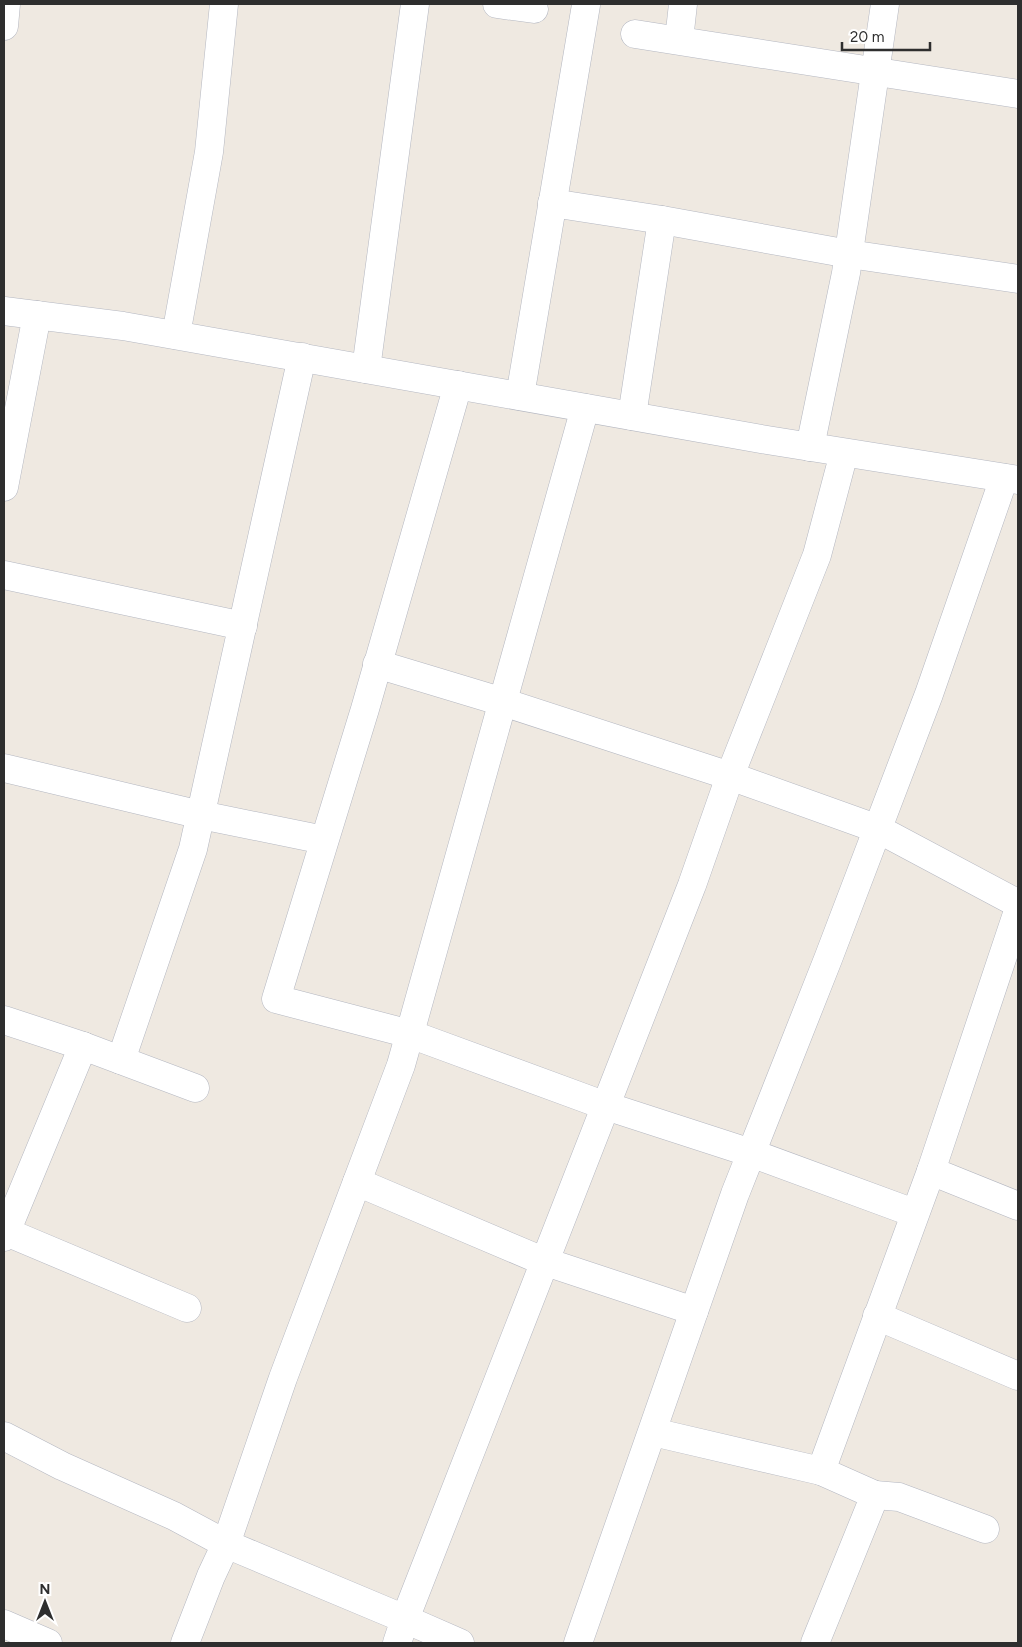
<svg xmlns="http://www.w3.org/2000/svg" width="1022" height="1647" font-family="Figtree,sans-serif">
	<rect width="100%" height="100%" fill="#efe9e1"/>
	<g fill="none" stroke-linecap="round" stroke-linejoin="round">
		<!-- minor casing -->
		<g stroke="#b4b7c1" stroke-width="29">
			<g id="minor">
				<polyline points="497,4 534,9"/>
				<polyline points="4,26 6,4"/>
				<polyline points="635,34 1018,94"/>
				<polyline points="679,40 683,4"/>
				<polyline points="552,203 662,220 849,254 1018,279"/>
				<polyline points="176,335 209,152 224,4"/>
				<polyline points="366,369 415,4"/>
				<polyline points="458,385 365,709 276,999 410,1034 606,1106 751,1153 914,1213"/>
				<polyline points="520,396 586,5"/>
				<polyline points="632,416 662,220"/>
				<polyline points="810,447 846,273 885,4"/>
				<polyline points="4,487 37,315"/>
				<polyline points="4,575 243,626"/>
				<polyline points="377,664 503,702 730,776 878,829 1013,901 1018,902"/>
				<polyline points="4,768 201,815 324,840"/>
				<polyline points="4,1020 83,1046 195,1088"/>
				<polyline points="121,1060 193,849 302,357"/>
				<polyline points="931,1171 1018,1206"/>
				<polyline points="357,1182 543,1261 694,1311"/>
				<polyline points="4,1231 187,1308"/>
				<polyline points="4,1237 83,1046"/>
				<polyline points="877,1316 1018,1376"/>
				<polyline points="653,1432 821,1471"/>
				<polyline points="4,1436 62,1466 174,1516 226,1544 405,1619 460,1643"/>
				<polyline points="875,1495 899,1497 985,1529"/>
				<polyline points="4,1624 48,1643"/>
				<polyline points="185,1643 211,1576 226,1544 283,1378 401,1065 585,408"/>
				<polyline points="397,1643 405,1619 692,885 733,768 817,555 844,453"/>
				<polyline points="578,1643 735,1194 828,959 929,694 1004,478"/>
				<polyline points="815,1643 875,1495 821,1471 931,1171 1018,911"/>
			</g>
		</g>
		<!-- tertiary casing -->
		<g stroke="#b4b7c1" stroke-width="29">
			<polyline id="tertiary" points="4,311 123,326 767,440 1018,480"/>
		</g>
		<!-- minor -->
		<use href="#minor" stroke="#fff" stroke-width="28"/>
		<!-- tertiary -->
		<use href="#tertiary" stroke="#fff" stroke-width="28"/>
	</g>
	<!-- border -->
	<rect width="1022" height="1647" fill="none" stroke="#2e2e2e" stroke-width="10"/>
	<!-- north arrow -->
	<g transform="translate(45 1602)" stroke="#ffffff" stroke-width="4" paint-order="stroke">
	<path d="M0-4L9 19L0 12L-9 19Z" fill="#2e2e2e"/>
	<text y="-8" font-size="14" font-weight="bold" text-anchor="middle" fill="#2e2e2e">N</text>
	</g>
	<!-- scale -->
	<path d="M842 42v8h88v-8" fill="none" stroke="#2e2e2e" stroke-width="2.5"/>
	<text x="850" y="42" font-size="15" fill="#2e2e2e" stroke="#ffffff" stroke-width="4" paint-order="stroke">20 m</text>
</svg>
